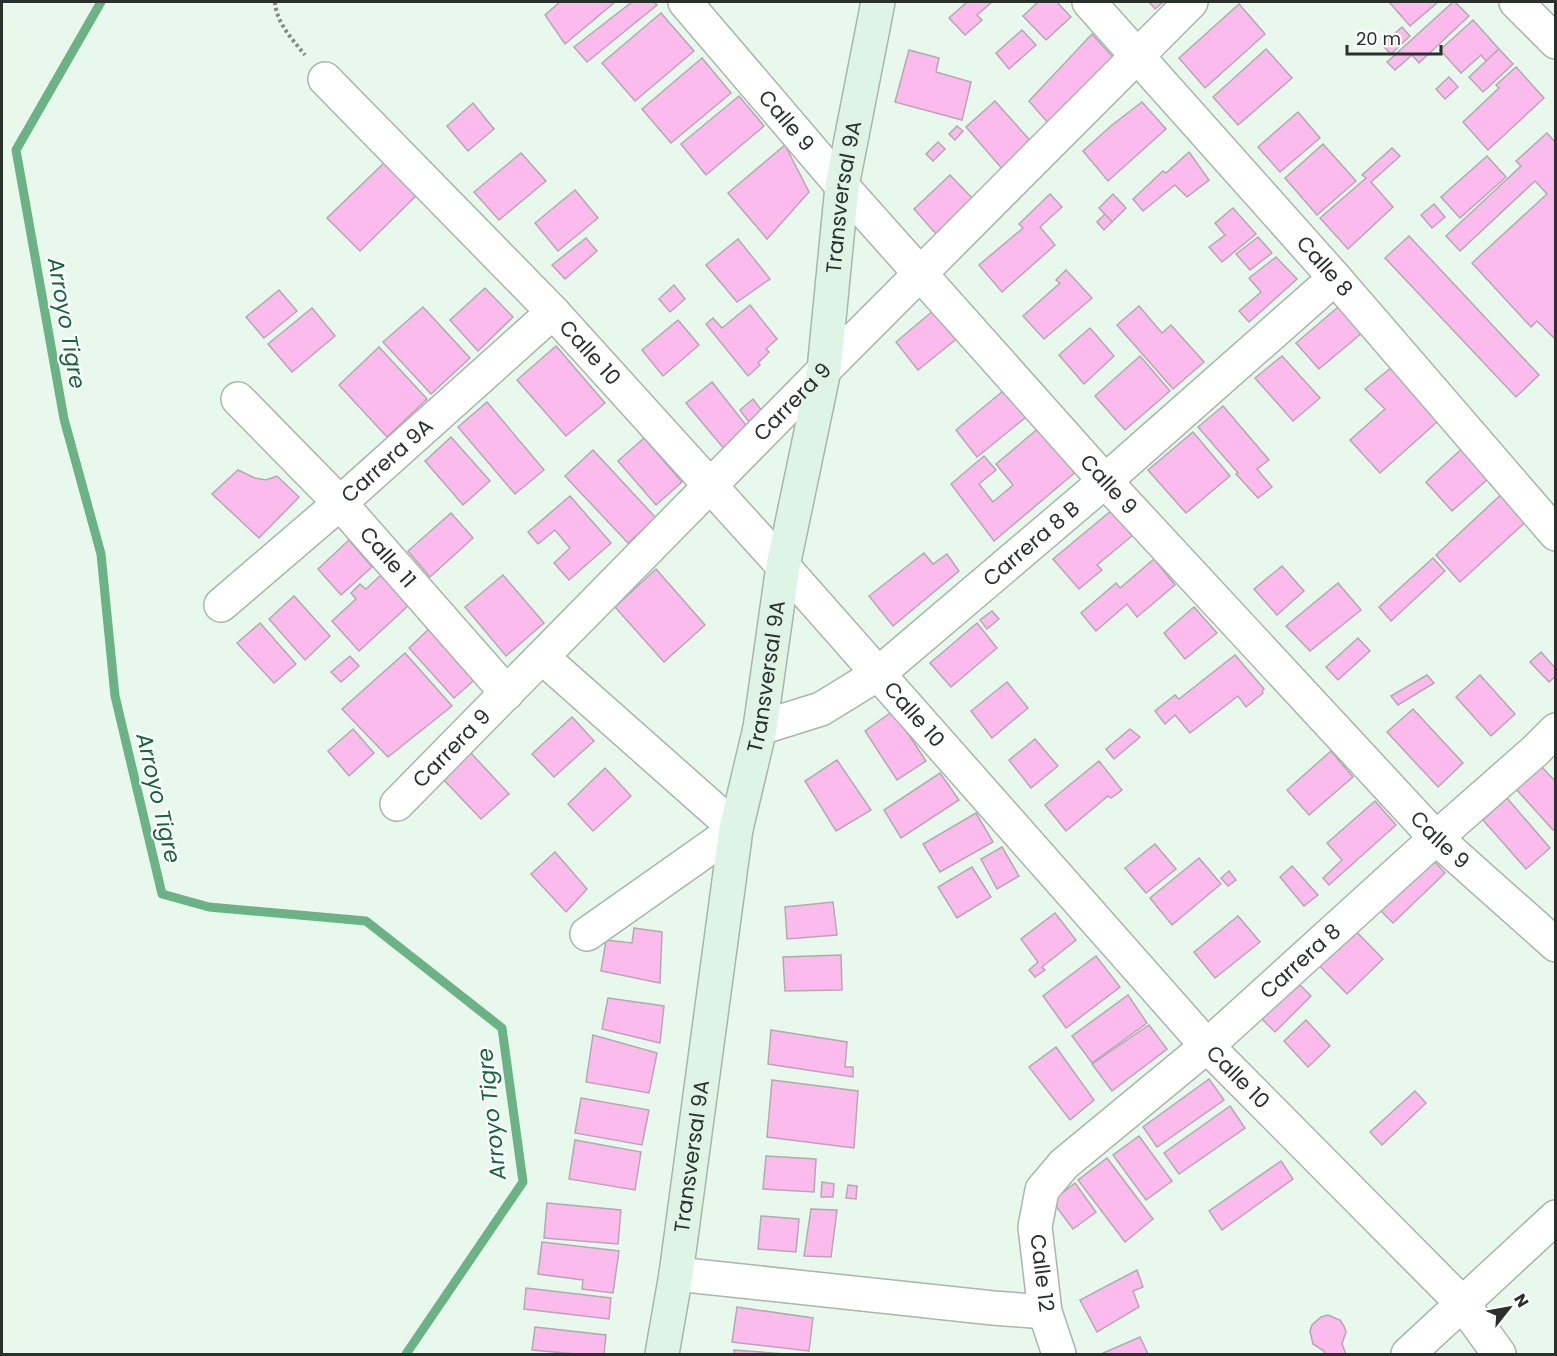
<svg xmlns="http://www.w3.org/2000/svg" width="1557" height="1356" font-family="Poppins,sans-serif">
	<rect width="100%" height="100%" fill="#e9f8ed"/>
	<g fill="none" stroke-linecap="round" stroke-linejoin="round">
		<!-- stream -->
		<polyline stroke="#6bb285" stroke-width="9" points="101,2 16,150 64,419 101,554 115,696 162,894 209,907 366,921 502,1028 523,1182 406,1354"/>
	</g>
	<!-- building -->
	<g fill="#fbbbec" stroke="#b6a8b2" stroke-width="1.5">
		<polygon points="560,2 615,2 565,44 545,15"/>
		<polygon points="632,2 654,2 657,5 587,62 574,47"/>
		<polygon points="967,2 992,2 977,15 982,20 965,35 949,18"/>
		<polygon points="1038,2 1057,2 1071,17 1046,40 1023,16"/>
		<polygon points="1149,2 1163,2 1155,9"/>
		<polygon points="1389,2 1438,2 1410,26"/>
		<polygon points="1453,2 1455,2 1469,16 1419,63 1412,55 1395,70 1387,62"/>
		<polygon points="1239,4 1265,34 1205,88 1179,58"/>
		<polygon points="661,13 694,51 635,101 602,63"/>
		<polygon points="1473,20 1499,49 1486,61 1481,55 1461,73 1440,50"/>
		<polygon points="1402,27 1410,36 1391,54 1382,45"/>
		<polygon points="1022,30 1036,45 1009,69 996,53"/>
		<polygon points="1092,34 1119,64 1055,131 1029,101"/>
		<polygon points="1266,49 1292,78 1238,125 1213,97"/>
		<polygon points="1499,49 1513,64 1483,92 1469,77"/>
		<polygon points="909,50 939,58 936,72 971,82 962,120 895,102"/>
		<polygon points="702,58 731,93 671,143 642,109"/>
		<polygon points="1516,67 1544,98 1488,150 1463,122 1499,88 1496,85"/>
		<polygon points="1449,77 1458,87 1445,99 1436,89"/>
		<polygon points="739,96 764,126 706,175 681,144"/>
		<polygon points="995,101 1034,145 1004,171 966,127"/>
		<polygon points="1142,102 1166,129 1108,181 1083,151 1112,125"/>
		<polygon points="473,103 494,129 468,151 447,126"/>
		<polygon points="1298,112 1320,138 1280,172 1258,147"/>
		<polygon points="957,126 963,131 955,140 949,134"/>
		<polygon points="1547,133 1556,143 1556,340 1537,321 1531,327 1472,263 1547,194 1535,181 1460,251 1446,236 1521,166 1516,161"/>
		<polygon points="938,142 945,149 933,161 926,154"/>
		<polygon points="1323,144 1356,181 1317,215 1285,178"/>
		<polygon points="785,145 809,192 767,239 728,193"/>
		<polygon points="1392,148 1400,156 1371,182 1393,207 1348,249 1320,218 1366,178 1362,175"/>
		<polygon points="1189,152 1209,180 1187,197 1175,185 1143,211 1133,199 1163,171 1166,173"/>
		<polygon points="521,153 546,181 499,220 474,192"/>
		<polygon points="1487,156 1506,177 1460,218 1441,197"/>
		<polygon points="387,160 419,193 360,251 327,218"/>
		<polygon points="950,175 974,200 937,235 914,209"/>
		<polygon points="575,190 598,218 558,251 535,223"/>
		<polygon points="1050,194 1062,207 1040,227 1055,245 1002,292 979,265 1023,228 1019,224"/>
		<polygon points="1113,194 1126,208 1112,222 1099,208"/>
		<polygon points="1434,204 1445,217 1432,228 1421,215"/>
		<polygon points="1233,208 1256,234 1222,262 1209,247 1225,235 1215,223"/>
		<polygon points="1105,214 1112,222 1104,230 1097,222"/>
		<polygon points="1409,236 1539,375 1516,397 1385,258"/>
		<polygon points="1258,237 1272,253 1250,270 1236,254"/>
		<polygon points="586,238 597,251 565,279 552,265"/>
		<polygon points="738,239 770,279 737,302 706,265"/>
		<polygon points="1276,257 1297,279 1249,322 1239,311 1261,292 1249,278"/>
		<polygon points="1066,270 1092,298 1044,339 1023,316 1060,283 1056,280"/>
		<polygon points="674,285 685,299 670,312 659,299"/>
		<polygon points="485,288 513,317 478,351 450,320"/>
		<polygon points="279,290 297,311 264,338 246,317"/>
		<polygon points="1344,302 1368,328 1319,369 1296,343"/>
		<polygon points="941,304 964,333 918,370 896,342"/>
		<polygon points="750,305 777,339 766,349 769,352 758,363 760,365 748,376 706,324 713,318 722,328"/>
		<polygon points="1139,306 1162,333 1171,325 1204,362 1173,389 1117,325"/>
		<polygon points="423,307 470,358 431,394 383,342"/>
		<polygon points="312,308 335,336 292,372 268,344"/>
		<polygon points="678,320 699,345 663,376 642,350"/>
		<polygon points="1090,328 1114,356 1084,384 1059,355"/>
		<polygon points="556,346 605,403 566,436 517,380"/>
		<polygon points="379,347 427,399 387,437 339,385"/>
		<polygon points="1140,356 1170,391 1125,430 1095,396"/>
		<polygon points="1282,356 1320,398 1293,421 1255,378"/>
		<polygon points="1398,362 1446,414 1380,473 1350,440 1385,409 1365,389"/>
		<polygon points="712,382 749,429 725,450 686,403"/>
		<polygon points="1009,386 1031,413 977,457 956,430"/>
		<polygon points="753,399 768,419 755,430 740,410"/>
		<polygon points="487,402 544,470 515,494 458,427"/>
		<polygon points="1223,406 1269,460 1257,469 1272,487 1258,498 1236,474 1238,473 1198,427"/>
		<polygon points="1041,426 1078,470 994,541 951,484 984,456 996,470 979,484 993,502 1013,485 996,464"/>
		<polygon points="1193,432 1230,476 1186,513 1148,470"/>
		<polygon points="451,437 490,481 463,505 425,461"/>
		<polygon points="644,438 682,482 656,505 618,461"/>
		<polygon points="1470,441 1497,471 1452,511 1426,482"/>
		<polygon points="593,450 656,518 628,543 565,476"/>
		<polygon points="238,470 255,478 266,480 277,476 299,497 259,538 212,494"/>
		<polygon points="1506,490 1531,517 1460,582 1436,555"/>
		<polygon points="570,496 611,543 569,580 554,563 570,548 555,530 538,544 528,532"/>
		<polygon points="1112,510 1133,535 1097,565 1102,570 1079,589 1053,559"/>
		<polygon points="451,513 473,538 430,577 408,551"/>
		<polygon points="349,540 372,567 341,595 318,569"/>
		<polygon points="924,553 933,564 947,554 959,571 893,626 869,596"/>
		<polygon points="1433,558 1445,571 1391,621 1379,607"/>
		<polygon points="1154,559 1175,585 1137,617 1127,604 1096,631 1081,613 1116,583 1120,588"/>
		<polygon points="1282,566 1304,591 1277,615 1254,589"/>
		<polygon points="656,569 705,625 664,662 615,607"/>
		<polygon points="381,575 409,605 359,651 332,621 356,599 351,593 360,584 366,589"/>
		<polygon points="503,575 544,623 506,656 465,607"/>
		<polygon points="1338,583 1361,610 1310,651 1286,626"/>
		<polygon points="294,596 330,636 305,660 269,619"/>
		<polygon points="1194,607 1217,633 1185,659 1164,633"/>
		<polygon points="992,611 999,619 987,629 980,620"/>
		<polygon points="260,623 296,664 274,683 237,643"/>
		<polygon points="977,623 997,648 951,687 930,663"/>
		<polygon points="433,625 480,675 454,698 409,648"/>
		<polygon points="1358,638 1370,651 1338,680 1326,667"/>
		<polygon points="1541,652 1556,669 1556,676 1549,682 1530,662"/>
		<polygon points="405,653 452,706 388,757 342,709"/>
		<polygon points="1235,655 1264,689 1262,691 1263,693 1246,707 1238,696 1190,733 1175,715 1165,724 1155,711 1175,695 1179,699"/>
		<polygon points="350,656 359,666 341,682 331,672"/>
		<polygon points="1427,675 1434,683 1398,705 1391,696"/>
		<polygon points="1480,675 1515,714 1491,736 1456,697"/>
		<polygon points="1007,682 1028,708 992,738 971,711"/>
		<polygon points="1413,709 1463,763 1438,787 1387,732"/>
		<polygon points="893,711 926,761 897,780 865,731"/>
		<polygon points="572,717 594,741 554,777 532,754"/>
		<polygon points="353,729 374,753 349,776 328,751"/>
		<polygon points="1130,729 1140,737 1114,759 1106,749"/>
		<polygon points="1035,739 1058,766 1031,788 1009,760"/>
		<polygon points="1331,751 1353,777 1309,815 1287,790"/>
		<polygon points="470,752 509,794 481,819 442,778"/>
		<polygon points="837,760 871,810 836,831 805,781"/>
		<polygon points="1099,761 1122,790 1111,798 1108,796 1066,831 1045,805"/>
		<polygon points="1541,766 1556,782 1556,828 1553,830 1516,789"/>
		<polygon points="605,768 631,796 593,831 568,804"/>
		<polygon points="940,773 959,800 901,838 884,810"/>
		<polygon points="1507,798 1550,848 1526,869 1483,820"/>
		<polygon points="1375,801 1396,825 1329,885 1323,878 1342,860 1327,843"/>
		<polygon points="976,813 993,842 940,872 923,844"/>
		<polygon points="1155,844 1176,869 1146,893 1125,868"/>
		<polygon points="1420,846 1445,873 1393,923 1367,897"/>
		<polygon points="1002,847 1019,876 997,889 981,859"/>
		<polygon points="555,852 587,889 566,912 531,874"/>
		<polygon points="1199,858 1221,884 1172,925 1150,898"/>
		<polygon points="1292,866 1318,895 1304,906 1280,877"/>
		<polygon points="972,867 991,897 957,918 938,887"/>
		<polygon points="1229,871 1236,880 1228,886 1221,878"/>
		<polygon points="833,902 837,935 787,939 785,907"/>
		<polygon points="1055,913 1076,940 1042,967 1045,970 1035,977 1029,970 1038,962 1021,939"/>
		<polygon points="1238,916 1260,942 1215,978 1194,952"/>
		<polygon points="1344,919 1383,959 1347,994 1308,954"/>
		<polygon points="634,928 662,932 660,983 601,971 606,940 632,943"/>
		<polygon points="841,955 842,990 785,991 783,957"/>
		<polygon points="1096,956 1120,987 1066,1028 1043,996"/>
		<polygon points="1282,979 1294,990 1300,985 1311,996 1275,1032 1251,1008"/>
		<polygon points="1128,995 1147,1023 1092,1063 1072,1036"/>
		<polygon points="608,998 664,1006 660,1043 602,1029"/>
		<polygon points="1306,1020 1330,1046 1308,1067 1284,1041"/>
		<polygon points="1149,1025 1167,1049 1112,1091 1092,1064"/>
		<polygon points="771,1030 847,1042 845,1067 853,1067 853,1077 768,1064"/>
		<polygon points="593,1035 657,1053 649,1093 586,1082"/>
		<polygon points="1056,1047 1094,1100 1070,1120 1029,1067"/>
		<polygon points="1209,1079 1224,1100 1157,1147 1143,1127"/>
		<polygon points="772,1080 858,1091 854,1148 767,1137"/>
		<polygon points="1415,1091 1426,1103 1382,1145 1370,1132"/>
		<polygon points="581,1098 649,1110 642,1145 575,1133"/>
		<polygon points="1230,1106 1245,1128 1179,1174 1164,1153"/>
		<polygon points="1139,1136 1172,1181 1146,1200 1113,1155"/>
		<polygon points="575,1140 641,1152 635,1190 569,1179"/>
		<polygon points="766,1156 816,1159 814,1192 763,1189"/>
		<polygon points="1107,1158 1153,1219 1125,1242 1078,1180"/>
		<polygon points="1281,1161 1293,1179 1222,1230 1209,1211"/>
		<polygon points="822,1182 834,1184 833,1197 821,1197"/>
		<polygon points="1075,1183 1096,1212 1073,1229 1052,1201"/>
		<polygon points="848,1185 857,1186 856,1199 846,1198"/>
		<polygon points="547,1203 621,1210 618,1244 544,1238"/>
		<polygon points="811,1209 837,1210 831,1257 804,1256"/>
		<polygon points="761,1216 799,1219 796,1252 758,1249"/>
		<polygon points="542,1242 619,1251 613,1293 582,1289 583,1280 538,1274"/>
		<polygon points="1137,1270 1143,1287 1133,1291 1139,1307 1097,1332 1080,1300"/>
		<polygon points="526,1288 611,1298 609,1319 524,1309"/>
		<polygon points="737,1307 813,1318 809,1351 732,1342"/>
		<polygon points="1328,1315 1340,1320 1344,1326 1346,1332 1342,1344 1346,1354 1325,1354 1324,1351 1313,1344 1310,1331 1312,1325 1321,1317"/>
		<polygon points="535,1327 606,1335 604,1354 576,1354 532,1350"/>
		<polygon points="1140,1337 1148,1354 1101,1354"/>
		<polygon points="734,1350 785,1354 734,1354"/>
	</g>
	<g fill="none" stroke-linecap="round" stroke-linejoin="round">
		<!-- street casing -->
		<g stroke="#a8b6ac" stroke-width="36">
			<g id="street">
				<path id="s1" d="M 685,2 L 842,186 L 1105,481 L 1436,838 L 1556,945"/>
				<path id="s2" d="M 1089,2 L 1335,278 L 1556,534"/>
				<polyline points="1516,2 1556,42"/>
				<path id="s3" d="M 325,79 L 553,312 L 783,566 L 1207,1046 L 1463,1304 L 1499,1354"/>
				<path id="s4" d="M 238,399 L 340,503 L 507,693"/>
				<path id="s5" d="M 221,605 L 340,503 L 553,312"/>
				<polyline points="542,657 736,829 587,934"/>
				<path id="s6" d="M 760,728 L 821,709 L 878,674 L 1105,481 L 1335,278"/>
				<path id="s7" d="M 397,804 L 824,370 L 1191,2"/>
				<polyline points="676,1274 993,1308 1045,1312"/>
				<path id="s8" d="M 1059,1354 L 1045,1312 L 1035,1227 L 1042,1190 L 1064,1164 L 1207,1046 L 1436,838 L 1536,750 L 1556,730"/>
				<polyline points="1408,1354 1556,1217"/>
			</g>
		</g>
		<!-- secondary casing -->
		<g stroke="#a8b6ac" stroke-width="36">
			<g id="secondary">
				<path id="s9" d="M 662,1354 L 676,1274 L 736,829 L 760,728 L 783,566 L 824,370 L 842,186 L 878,2"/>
			</g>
		</g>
		<!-- path -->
		<path stroke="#828c85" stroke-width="4" stroke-dasharray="3 3" stroke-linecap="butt" d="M 275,2 C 276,22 292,39 305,55"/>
		<!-- street -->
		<use href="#street" stroke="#fff" stroke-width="33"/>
		<!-- secondary -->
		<use href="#secondary" stroke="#def4e6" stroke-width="33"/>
	</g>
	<g text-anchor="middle" stroke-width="4.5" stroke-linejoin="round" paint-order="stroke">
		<!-- street labels -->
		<g font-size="21" fill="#2a302c" stroke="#fff">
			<text dy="7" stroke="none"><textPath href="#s1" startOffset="156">Calle 9</textPath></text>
			<text dy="7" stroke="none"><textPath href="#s9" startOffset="1172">Transversal 9A</textPath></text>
			<text dy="7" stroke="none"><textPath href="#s2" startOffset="354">Calle 8</textPath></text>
			<text dy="7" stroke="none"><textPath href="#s3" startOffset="381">Calle 10</textPath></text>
			<text dy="7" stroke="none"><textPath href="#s7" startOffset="564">Carrera 9</textPath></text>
			<text dy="7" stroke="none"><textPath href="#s5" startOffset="220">Carrera 9A</textPath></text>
			<text dy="7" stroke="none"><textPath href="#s1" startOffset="642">Calle 9</textPath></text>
			<text dy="7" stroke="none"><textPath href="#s6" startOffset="332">Carrera 8 B</textPath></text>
			<text dy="7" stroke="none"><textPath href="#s4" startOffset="218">Calle 11</textPath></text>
			<text dy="7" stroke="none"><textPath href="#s9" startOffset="686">Transversal 9A</textPath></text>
			<text dy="7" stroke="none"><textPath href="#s3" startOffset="867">Calle 10</textPath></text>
			<text dy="7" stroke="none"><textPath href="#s7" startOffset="78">Carrera 9</textPath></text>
			<text dy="7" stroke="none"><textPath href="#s1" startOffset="1128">Calle 9</textPath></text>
			<text dy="7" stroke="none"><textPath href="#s8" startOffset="513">Carrera 8</textPath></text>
			<text dy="7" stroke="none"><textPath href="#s3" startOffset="1353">Calle 10</textPath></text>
			<text dy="7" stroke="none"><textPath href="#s9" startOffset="200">Transversal 9A</textPath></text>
			<text transform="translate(1042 1273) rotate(83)" y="7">Calle 12</text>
		</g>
		<!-- water labels -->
		<g font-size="22" font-style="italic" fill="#13653c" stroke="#fff">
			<text transform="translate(67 323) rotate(80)" y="8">Arroyo Tigre</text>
			<text transform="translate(159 798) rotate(77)" y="8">Arroyo Tigre</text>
			<text transform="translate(491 1114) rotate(-96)" y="8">Arroyo Tigre</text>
		</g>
	</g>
	<!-- border -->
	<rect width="1557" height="1356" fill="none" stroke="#2a302c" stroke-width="6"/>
	<!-- north arrow -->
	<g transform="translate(1509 1308) rotate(59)" stroke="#ffffff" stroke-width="4.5" paint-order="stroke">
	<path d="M0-4.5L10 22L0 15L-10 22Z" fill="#2a302c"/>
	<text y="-9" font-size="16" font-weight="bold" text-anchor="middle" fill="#2a302c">N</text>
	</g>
	<!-- scale -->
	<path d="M1347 45v9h94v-9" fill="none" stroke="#2a302c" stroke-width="3"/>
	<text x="1356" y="45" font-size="18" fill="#2a302c" stroke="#ffffff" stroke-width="4.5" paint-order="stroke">20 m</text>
</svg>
